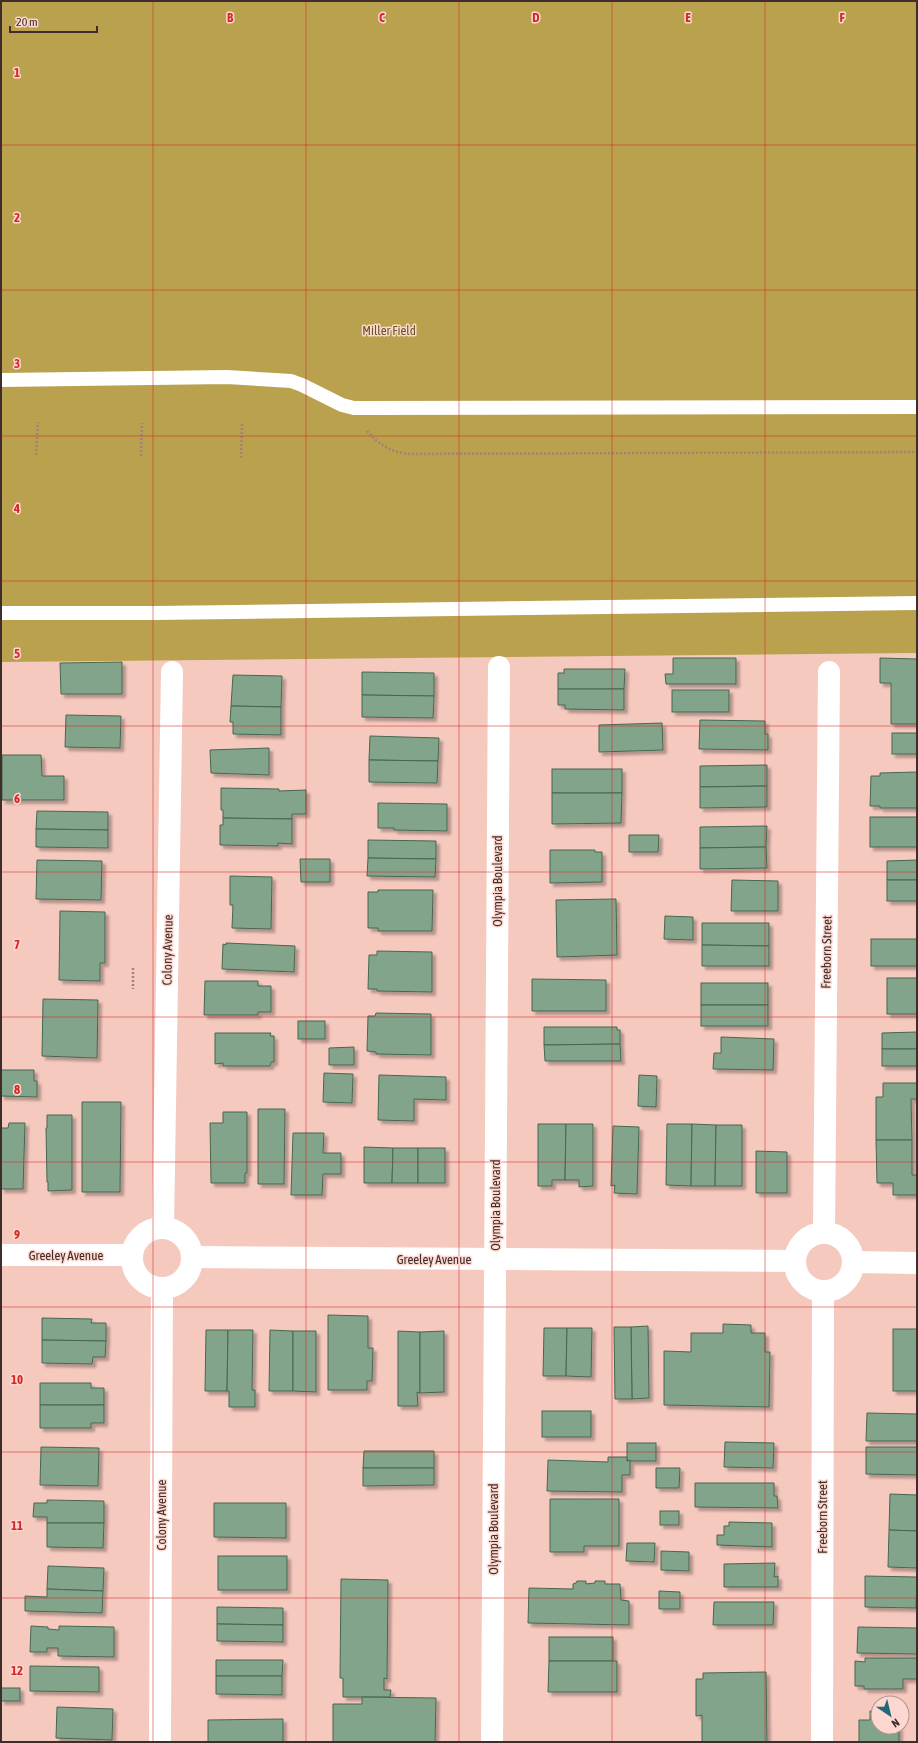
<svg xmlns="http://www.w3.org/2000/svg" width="918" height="1743" font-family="'Asap Condensed',sans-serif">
	<defs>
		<filter id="shadow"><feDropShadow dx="3.5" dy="3.5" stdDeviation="1" flood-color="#0004"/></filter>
	</defs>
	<rect width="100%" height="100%" fill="#f6c9be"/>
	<!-- green -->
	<polygon fill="#b9a14e" points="1,1 917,1 917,653 1,662"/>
	<!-- building -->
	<g fill="#81a48b" stroke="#466750" filter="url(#shadow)">
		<polygon points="673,658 736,658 736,684 666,684 665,674 673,674"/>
		<polygon points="880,658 917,659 917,724 891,724 891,683 880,683"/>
		<polygon points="122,662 122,694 61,694 60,663"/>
		<polygon points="564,669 625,669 624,689 558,689 558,673 564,673"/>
		<polygon points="362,672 434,673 434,696 362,695"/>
		<polygon points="233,675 282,676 281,707 231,706"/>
		<polygon points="558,689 624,689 624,710 565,709 565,705 558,705"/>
		<rect x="672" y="690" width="57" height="22"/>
		<polygon points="362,695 434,696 433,718 362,717"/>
		<polygon points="231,706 281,707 281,735 233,734 233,722 230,722"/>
		<polygon points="66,715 121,716 120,748 65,747"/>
		<polygon points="700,720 765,721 765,734 768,734 768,750 699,749"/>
		<polygon points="662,723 663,750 599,752 599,725"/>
		<rect x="892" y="733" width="25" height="21"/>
		<polygon points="370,736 439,738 438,761 369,760"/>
		<polygon points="269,748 269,775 211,773 210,750"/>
		<polygon points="2,755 41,755 42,776 64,776 64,800 2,800"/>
		<polygon points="369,760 438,761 437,783 369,782"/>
		<polygon points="767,765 767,786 700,787 700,766"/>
		<rect x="552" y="769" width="70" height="24"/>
		<polygon points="917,772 917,808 880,808 880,806 870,806 871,776 880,776 880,773"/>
		<polygon points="767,786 767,807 700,808 700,787"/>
		<polygon points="221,788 279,789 279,791 306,790 306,814 292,814 292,819 223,818 223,810 221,810"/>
		<polygon points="552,793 622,793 621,823 552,824"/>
		<polygon points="378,803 447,804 447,831 394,830 394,828 378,828"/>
		<polygon points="37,811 108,812 108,830 36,829"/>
		<rect x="870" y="817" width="47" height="30"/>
		<polygon points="223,818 292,819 292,844 278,843 278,846 220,845 220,825 223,825"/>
		<polygon points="767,826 766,847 700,848 700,827"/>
		<polygon points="36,829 108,830 108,848 36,847"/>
		<polygon points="629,835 659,835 658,852 629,852"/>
		<polygon points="368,840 436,841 436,859 368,858"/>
		<polygon points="766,847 767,868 700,869 700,848"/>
		<polygon points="550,850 595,850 595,852 602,852 602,882 550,883"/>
		<polygon points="368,858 436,859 435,877 367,876"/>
		<polygon points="300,859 330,859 330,882 301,882"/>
		<polygon points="37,860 102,861 101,900 36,899"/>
		<polygon points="917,860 917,880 887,880 887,861"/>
		<polygon points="230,876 272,877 271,929 232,928 233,905 230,905"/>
		<polygon points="732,880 778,881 778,911 731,911"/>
		<rect x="887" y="880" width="30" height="21"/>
		<polygon points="378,890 433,890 432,931 378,931 378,928 368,928 368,892 378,892"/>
		<polygon points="616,899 617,955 557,957 556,900"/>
		<polygon points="60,911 105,912 105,963 100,963 100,981 59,980"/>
		<polygon points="665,916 693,917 693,940 664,939"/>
		<polygon points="702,923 769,923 769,946 702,945"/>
		<rect x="871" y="939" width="46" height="27"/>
		<polygon points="226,943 295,946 294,972 222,969 223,944 226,945"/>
		<polygon points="702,945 769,946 769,966 702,966"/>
		<polygon points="377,951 432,952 432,992 377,991 377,989 368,989 369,955 377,955"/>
		<rect x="887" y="978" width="30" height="36"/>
		<polygon points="532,979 606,980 606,1011 532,1011"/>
		<polygon points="205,981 258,981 258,986 271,986 271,1012 258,1012 258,1015 204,1015"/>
		<rect x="701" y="983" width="67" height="22"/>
		<polygon points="43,999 98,1000 97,1058 42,1056"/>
		<rect x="701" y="1005" width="67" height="21"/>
		<polygon points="376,1013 431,1014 431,1055 376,1054 376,1052 367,1051 368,1016 375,1016"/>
		<rect x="298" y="1021" width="27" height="18"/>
		<polygon points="544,1027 617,1027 617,1030 620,1030 620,1044 544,1045"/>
		<polygon points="917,1032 917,1049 882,1049 882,1033"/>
		<polygon points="215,1033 271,1033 270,1036 274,1036 274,1062 271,1062 270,1066 223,1066 223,1063 215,1064"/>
		<polygon points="721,1037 774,1039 773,1070 713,1069 714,1053 721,1053"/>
		<polygon points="620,1044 621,1061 545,1061 544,1045"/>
		<polygon points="354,1047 354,1065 329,1065 329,1048"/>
		<rect x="882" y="1049" width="35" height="17"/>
		<polygon points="1,1070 34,1070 34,1081 37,1081 37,1097 1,1096"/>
		<polygon points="324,1073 353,1074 352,1103 323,1102"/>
		<polygon points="379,1075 446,1077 446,1100 414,1099 414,1121 378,1120"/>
		<polygon points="639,1075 657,1076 656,1107 638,1106"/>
		<polygon points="883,1083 917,1083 917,1099 911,1099 912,1140 876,1140 876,1097 883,1097"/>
		<polygon points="82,1102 121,1102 120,1192 82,1192"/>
		<polygon points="258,1109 285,1109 284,1184 258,1184"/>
		<polygon points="223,1112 247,1112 247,1173 245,1173 245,1183 211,1183 210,1123 223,1123"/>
		<polygon points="47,1115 72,1115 72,1190 48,1191 48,1182 47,1182 46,1128 47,1128"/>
		<polygon points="9,1123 25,1123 23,1189 1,1189 1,1128 8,1128"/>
		<polygon points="538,1124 566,1124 565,1180 552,1180 552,1186 538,1186"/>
		<polygon points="566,1124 593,1124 593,1186 579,1187 579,1180 565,1180"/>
		<polygon points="667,1124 692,1124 691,1186 666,1185"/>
		<polygon points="692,1124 716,1125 715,1186 691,1186"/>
		<polygon points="716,1125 742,1125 742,1186 715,1186"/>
		<polygon points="613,1126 639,1127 637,1194 614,1193 615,1185 611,1186"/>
		<polygon points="293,1133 324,1133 323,1153 341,1153 341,1174 323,1174 322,1195 291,1195"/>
		<polygon points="876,1140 912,1140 912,1175 917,1175 917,1195 893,1195 893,1183 877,1183"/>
		<polygon points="364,1147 393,1148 392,1183 364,1183"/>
		<polygon points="393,1148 418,1148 418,1183 392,1183"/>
		<rect x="418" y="1148" width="27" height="35"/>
		<polygon points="756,1151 787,1152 787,1193 756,1193"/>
		<polygon points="328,1315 368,1316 368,1348 373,1348 372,1381 367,1381 367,1390 328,1390"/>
		<polygon points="42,1318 92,1319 91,1323 106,1323 106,1341 42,1340"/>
		<polygon points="723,1324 751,1325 751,1333 765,1333 765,1352 770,1352 769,1407 664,1405 664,1351 691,1352 691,1333 723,1333"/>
		<polygon points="648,1326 649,1398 632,1399 631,1327"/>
		<polygon points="614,1327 631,1327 632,1399 615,1399"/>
		<polygon points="544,1328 567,1328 566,1376 543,1376"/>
		<polygon points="567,1328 592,1328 591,1377 566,1376"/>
		<rect x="893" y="1329" width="24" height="62"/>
		<polygon points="206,1330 228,1330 227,1391 205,1391"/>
		<polygon points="228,1330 253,1330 252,1390 255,1390 255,1407 229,1407 229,1391 227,1391"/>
		<polygon points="270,1330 293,1331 293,1391 269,1391"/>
		<polygon points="293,1331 316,1331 316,1392 293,1391"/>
		<polygon points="398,1331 420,1332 420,1393 417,1392 418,1406 398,1406"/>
		<polygon points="444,1331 444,1392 420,1393 420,1332"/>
		<polygon points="42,1340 106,1341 105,1357 93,1357 92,1364 42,1363"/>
		<polygon points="40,1383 91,1383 91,1388 104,1388 104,1405 40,1405"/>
		<polygon points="40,1405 104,1405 104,1423 91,1423 91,1428 40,1428"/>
		<rect x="542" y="1411" width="49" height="26"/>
		<polygon points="867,1413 917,1414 917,1441 866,1441"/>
		<polygon points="725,1442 774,1443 773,1468 724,1467"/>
		<rect x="627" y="1443" width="29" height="18"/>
		<polygon points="41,1447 99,1448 98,1486 40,1485"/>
		<polygon points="866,1447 917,1447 917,1475 866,1474"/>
		<polygon points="364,1451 434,1451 434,1468 363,1468"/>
		<polygon points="608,1457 627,1457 627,1461 630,1460 630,1475 622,1475 622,1492 547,1491 548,1460 608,1462"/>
		<polygon points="363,1468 434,1468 434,1485 363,1486"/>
		<polygon points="656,1468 680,1468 679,1488 656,1488"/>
		<polygon points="695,1483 774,1483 774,1496 777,1496 778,1508 695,1507"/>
		<polygon points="890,1494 917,1495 917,1531 889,1530"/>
		<polygon points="550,1499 619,1499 619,1546 584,1546 584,1552 550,1552"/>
		<polygon points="47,1500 104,1501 104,1523 47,1523 47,1517 33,1517 34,1503 47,1503"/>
		<polygon points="214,1503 286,1503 286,1538 214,1537"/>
		<rect x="660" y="1511" width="19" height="14"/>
		<polygon points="729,1522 772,1523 772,1547 717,1545 717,1535 724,1535 724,1526 729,1526"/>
		<polygon points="47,1523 104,1523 103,1548 47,1547"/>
		<polygon points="889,1530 917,1531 917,1568 888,1567"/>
		<polygon points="627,1543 655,1543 654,1562 626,1561"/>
		<polygon points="661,1551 689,1552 689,1571 661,1570"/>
		<rect x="218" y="1556" width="69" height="34"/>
		<polygon points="775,1563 774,1577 778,1576 778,1587 724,1587 724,1564"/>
		<polygon points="48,1566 104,1568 103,1591 47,1589"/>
		<polygon points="865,1576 917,1577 916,1608 865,1607"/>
		<polygon points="341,1579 388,1580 387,1679 384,1678 384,1690 391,1690 390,1697 343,1697 343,1678 340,1678"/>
		<polygon points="577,1581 586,1581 586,1584 595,1583 595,1581 605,1581 605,1584 620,1584 621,1600 629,1601 629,1625 528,1623 529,1588 573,1589 573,1584 576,1583"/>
		<polygon points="47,1589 103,1591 102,1613 25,1611 25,1596 47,1597"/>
		<polygon points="659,1591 680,1592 680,1609 659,1609"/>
		<polygon points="714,1602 774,1602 773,1625 713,1625"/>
		<polygon points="217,1607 283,1608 283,1625 217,1624"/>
		<polygon points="217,1624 283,1625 283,1642 217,1641"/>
		<polygon points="31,1626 48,1627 48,1629 59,1630 59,1626 114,1627 114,1657 58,1656 58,1648 47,1648 47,1652 30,1652"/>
		<polygon points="858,1627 917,1628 917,1654 857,1653"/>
		<rect x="549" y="1637" width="64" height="24"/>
		<polygon points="865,1658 917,1658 917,1679 903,1679 903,1689 864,1689 864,1686 855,1686 855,1661 865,1662"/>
		<polygon points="216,1660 283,1660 282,1676 216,1676"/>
		<polygon points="549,1661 617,1661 617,1692 548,1692"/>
		<polygon points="30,1666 99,1667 99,1692 30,1691"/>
		<polygon points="766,1672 767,1742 702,1742 702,1715 696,1716 696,1679 703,1679 703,1673"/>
		<polygon points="216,1676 282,1676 282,1695 216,1694"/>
		<rect x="1" y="1688" width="19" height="13"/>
		<polygon points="362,1697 436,1698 435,1742 333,1742 333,1704 362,1704"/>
		<polygon points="57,1707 113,1709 112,1740 56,1738"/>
		<polygon points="870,1711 878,1711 878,1727 899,1727 899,1742 859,1742 859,1720 870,1720"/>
		<polygon points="283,1719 283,1742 208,1742 208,1720"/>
	</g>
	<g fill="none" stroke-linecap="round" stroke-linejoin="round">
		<!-- path -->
		<g stroke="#a18179" stroke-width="2.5" stroke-dasharray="2 2" stroke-linecap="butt">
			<path d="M 367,431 C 378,444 392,453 410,454 L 917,452"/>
			<polyline points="36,455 38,422"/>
			<polyline points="141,456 142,423"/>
			<polyline points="241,458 242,424"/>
			<polyline points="133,968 133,989"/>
		</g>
		<!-- service -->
		<g stroke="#fff" stroke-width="14">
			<polyline points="1,380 227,377 291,381 302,385 342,405 354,408 917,407"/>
			<polyline points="1,613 154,613 917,603"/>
		</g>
		<!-- minor -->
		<g stroke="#fff" stroke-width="22">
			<circle cx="162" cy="1258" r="30"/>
			<polyline points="163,1228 172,672"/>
			<polyline points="824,1232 829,672"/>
			<circle cx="824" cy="1262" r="29"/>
			<polyline points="1,1255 131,1255"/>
			<polyline points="193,1257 795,1261"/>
			<polyline points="853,1262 917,1263"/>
			<polyline points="160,1742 162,1288"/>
			<polyline points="492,1742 499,667"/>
			<polyline points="822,1742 823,1291"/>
		</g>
	</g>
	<!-- grid -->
	<path fill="none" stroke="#d62828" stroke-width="1" stroke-opacity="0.55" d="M 153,1 L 153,1742M 306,1 L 306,1742M 459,1 L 459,1742M 612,1 L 612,1742M 765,1 L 765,1742M 1,145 L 917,145M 1,290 L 917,290M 1,436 L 917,436M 1,581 L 917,581M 1,726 L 917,726M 1,872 L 917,872M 1,1017 L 917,1017M 1,1162 L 917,1162M 1,1307 L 917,1307M 1,1452 L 917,1452M 1,1598 L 917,1598"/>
	<g text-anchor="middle" stroke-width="3" stroke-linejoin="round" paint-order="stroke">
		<!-- park labels -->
		<g font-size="13" fill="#655622" stroke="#fdd8d0">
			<text x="389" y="335">Miller Field</text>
		</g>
		<!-- street labels -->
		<g font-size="13" fill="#3e2d29" stroke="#fdd8d0">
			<text transform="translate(497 881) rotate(-90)" y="5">Olympia Boulevard</text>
			<text transform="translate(167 950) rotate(-89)" y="5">Colony Avenue</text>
			<text transform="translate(826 952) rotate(-89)" y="5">Freeborn Street</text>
			<text transform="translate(495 1205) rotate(-90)" y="5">Olympia Boulevard</text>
			<text x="66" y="1260">Greeley Avenue</text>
			<text x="434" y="1264">Greeley Avenue</text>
			<text transform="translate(161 1515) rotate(-90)" y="5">Colony Avenue</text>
			<text transform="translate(822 1517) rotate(-90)" y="5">Freeborn Street</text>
			<text transform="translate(493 1529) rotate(-90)" y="5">Olympia Boulevard</text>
		</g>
	</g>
	<g font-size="13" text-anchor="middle" font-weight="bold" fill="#d62828" stroke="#fdd8d0" stroke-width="3" stroke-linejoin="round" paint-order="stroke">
		<text x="230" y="22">B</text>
		<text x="382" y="22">C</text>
		<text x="536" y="22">D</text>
		<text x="688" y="22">E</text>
		<text x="842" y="22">F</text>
		<text x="17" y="77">1</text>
		<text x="17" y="222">2</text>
		<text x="17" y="368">3</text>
		<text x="17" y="513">4</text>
		<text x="17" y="658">5</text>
		<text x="17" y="803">6</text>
		<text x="17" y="949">7</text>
		<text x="17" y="1094">8</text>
		<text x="17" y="1239">9</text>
		<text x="17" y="1384">10</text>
		<text x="17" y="1530">11</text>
		<text x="17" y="1675">12</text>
	</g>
	<!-- border -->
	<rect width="918" height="1743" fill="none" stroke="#3e2d29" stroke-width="4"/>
	<!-- north arrow -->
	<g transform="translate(890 1715) rotate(145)"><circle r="19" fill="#fdd8d0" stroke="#b1948d"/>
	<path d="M0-3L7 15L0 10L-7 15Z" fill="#236a78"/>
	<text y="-6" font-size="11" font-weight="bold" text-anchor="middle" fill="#3e2d29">N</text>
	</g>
	<!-- scale -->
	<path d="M10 26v6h87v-6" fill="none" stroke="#3e2d29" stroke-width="2"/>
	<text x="16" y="26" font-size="12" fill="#3e2d29" stroke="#fdd8d0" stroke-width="3" paint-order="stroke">20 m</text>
</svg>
